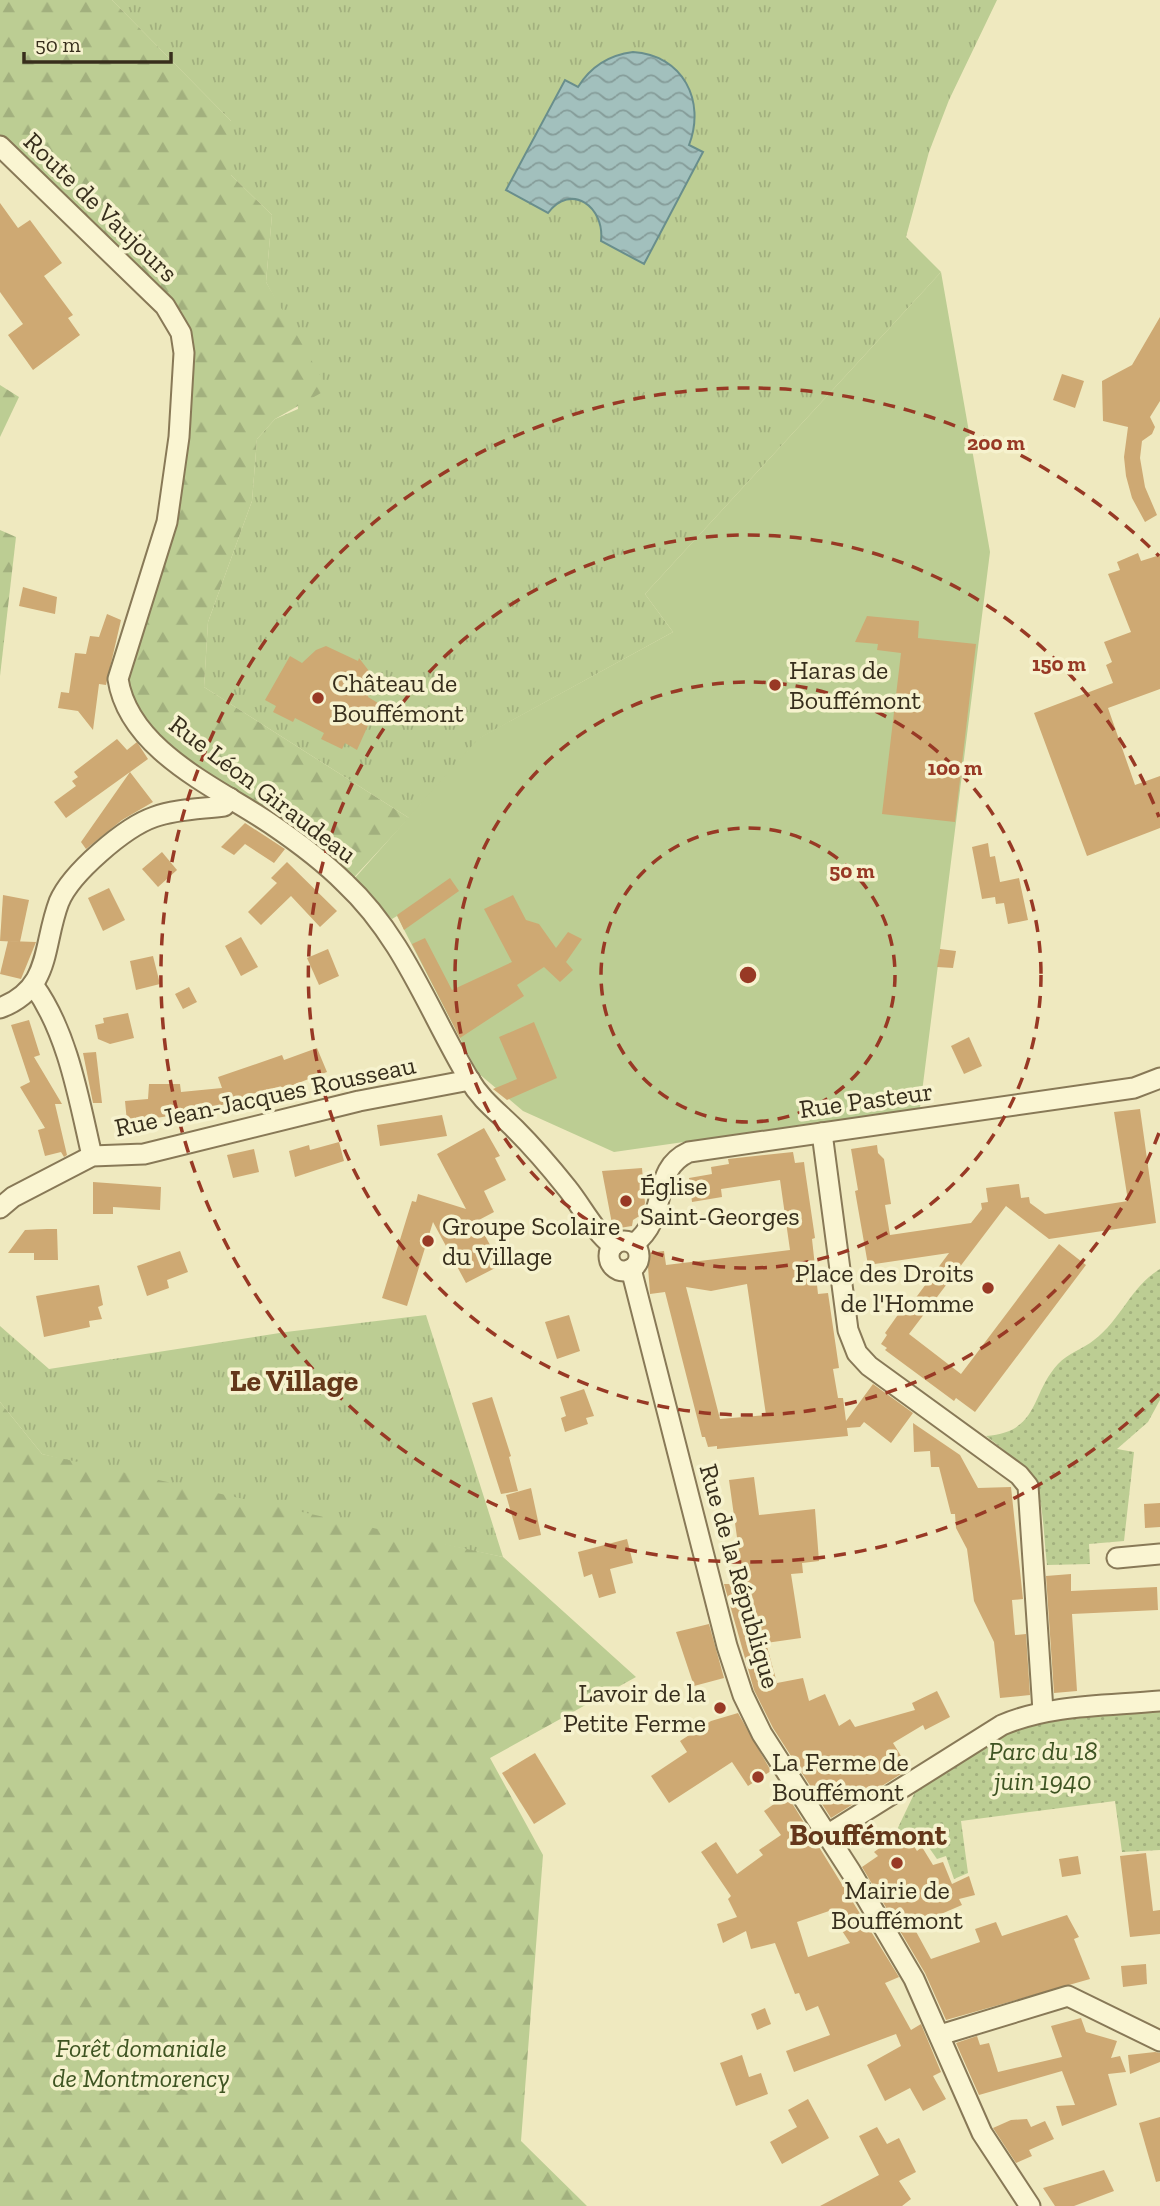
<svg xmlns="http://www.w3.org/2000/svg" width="1160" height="2206" font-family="'Zilla Slab',serif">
	<defs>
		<pattern id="grass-tufts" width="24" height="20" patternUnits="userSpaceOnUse" patternTransform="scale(1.75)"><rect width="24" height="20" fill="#bccd93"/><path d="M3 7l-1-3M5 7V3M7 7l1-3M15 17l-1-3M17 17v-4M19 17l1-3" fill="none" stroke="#a2b07e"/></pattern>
		<pattern id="forest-firs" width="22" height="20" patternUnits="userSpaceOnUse" patternTransform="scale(1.75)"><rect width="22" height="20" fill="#bccd93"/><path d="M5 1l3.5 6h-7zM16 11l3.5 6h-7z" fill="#a2b07e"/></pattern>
		<pattern id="park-dots" width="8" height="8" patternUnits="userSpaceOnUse" patternTransform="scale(1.75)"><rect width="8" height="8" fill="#bccd93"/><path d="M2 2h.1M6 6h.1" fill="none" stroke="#a2b07e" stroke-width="1.8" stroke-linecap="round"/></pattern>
		<pattern id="water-waves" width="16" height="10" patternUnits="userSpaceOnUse" patternTransform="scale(1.75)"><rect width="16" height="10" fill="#a2c0bd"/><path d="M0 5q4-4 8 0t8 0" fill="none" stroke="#859c99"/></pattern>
	</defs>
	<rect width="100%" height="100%" fill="#efe9bf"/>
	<!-- grass -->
	<g fill="url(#grass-tufts)">
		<polygon points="112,0 997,0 949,100 929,152 906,237 941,272 645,594 673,632 480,738 409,818 204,687 208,622 252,501 257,439 275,419 298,409 292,331 266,282 272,215 231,175 231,121"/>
		<polygon points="426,1315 503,1557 143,1481 42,1454 0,1402 0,1326 49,1369 286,1332"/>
	</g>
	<!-- forest -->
	<g fill="url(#forest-firs)">
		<polygon points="0,0 112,0 231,121 231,175 272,215 266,282 328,389 275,419 257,439 252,501 208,622 204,687 409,818 347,885 164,752 120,692 167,522 181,333 0,146"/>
		<polygon points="0,385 19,397 0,437"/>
		<polygon points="0,530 16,537 0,676"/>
		<polygon points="0,1402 42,1454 503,1557 636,1677 490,1758 543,1855 521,2141 587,2206 0,2206"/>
	</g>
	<!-- park -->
	<g fill="url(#park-dots)">
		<path d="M 1160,1269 L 1160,1400 L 1148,1422 L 1117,1449 L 1134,1452 L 1124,1541 L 1089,1544 L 1090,1564 L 1047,1565 C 1039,1491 1049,1483 986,1436 C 1040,1432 1030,1394 1058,1364 C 1068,1353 1083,1349 1094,1340 C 1121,1320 1131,1286 1160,1269 Z"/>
		<polygon points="1160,1712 1160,1850 1122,1852 1115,1801 961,1821 968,1873 954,1879 946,1856 937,1859 925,1842 919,1846 910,1832 897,1840 894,1836 915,1792 1004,1731 1034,1721"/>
	</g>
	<!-- garden -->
	<polygon fill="#bccd93" points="941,272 990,552 920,1108 614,1152 523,1111 478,1073 397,916 392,919 354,879 479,738 673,632 645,594"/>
	<!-- water -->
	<path fill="url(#water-waves)" stroke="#698e8c" stroke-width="2" d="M 633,52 C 683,55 706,101 689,145 L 703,152 L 644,264 L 601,241 C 605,207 571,182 548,213 L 506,190 L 565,80 L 578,87 C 591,66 609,55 633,52 Z"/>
	<!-- building -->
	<g fill="#cea973" fill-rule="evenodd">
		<polygon points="0,203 18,228 30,220 62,263 44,276 73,315 68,318 80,335 33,370 8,335 23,324 0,292"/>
		<polygon points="1160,317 1160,401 1150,417 1155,427 1152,434 1142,441 1140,458 1145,487 1157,515 1145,522 1132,498 1126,476 1124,457 1128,427 1103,421 1102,381 1132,365"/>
		<polygon points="1062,374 1084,381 1075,408 1053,400"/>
		<polygon points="1138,553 1141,561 1160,555 1160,689 1108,708 1135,785 1160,776 1160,828 1087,856 1034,713 1113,683 1106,665 1112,662 1104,642 1131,632 1108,574 1120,570 1117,562"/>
		<polygon points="23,587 57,597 55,614 19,606"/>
		<polygon points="107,614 121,620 106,685 99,684 93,730 78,711 58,708 61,692 69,693 75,653 86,654 90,636 99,637"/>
		<polygon points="867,616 919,621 918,638 976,644 955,822 882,814 901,653 877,650 878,644 855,642"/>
		<polygon points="326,646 358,661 359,658 369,671 368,697 378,703 357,750 345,743 342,749 321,739 324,733 295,718 293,722 273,712 276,706 265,700 290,656 302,663 316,650"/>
		<polygon points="117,739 127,750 137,742 148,759 130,772 153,802 122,820 86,849 81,842 130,772 66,818 54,802 76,786 72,781 78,777 74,772"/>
		<polygon points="245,823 285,849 274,863 245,844 234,855 221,847"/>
		<polygon points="988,843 990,857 995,856 1000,882 1019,878 1028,920 1008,924 1004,903 996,904 995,897 982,899 972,847"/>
		<polygon points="162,852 177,870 158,887 142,869"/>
		<polygon points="287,862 337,911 320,927 291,896 261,925 248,912 277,883 271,878"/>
		<polygon points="450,878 459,891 404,930 397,915"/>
		<polygon points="109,888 125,920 103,931 88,898"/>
		<polygon points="3,895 29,900 20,942 0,941"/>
		<polygon points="513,895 526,920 539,924 556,948 568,932 582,939 566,962 573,970 560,982 544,967 517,985 524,996 460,1038 412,944 425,938 452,990 512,962 484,909"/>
		<polygon points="241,937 258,967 241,976 225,946"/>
		<polygon points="8,941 36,942 21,979 0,974"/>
		<polygon points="328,949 339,976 319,985 307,958"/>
		<polygon points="940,949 956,951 953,968 937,967"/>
		<polygon points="153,956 160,984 136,990 130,961"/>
		<polygon points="189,987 197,1002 183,1009 175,994"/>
		<polygon points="128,1013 134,1038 110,1044 98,1039 95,1025 104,1023 103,1018"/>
		<polygon points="29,1020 40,1055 34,1057 62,1104 55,1104 67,1155 64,1157 61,1152 45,1156 38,1130 45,1128 20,1087 30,1082 11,1025"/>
		<polygon points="534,1022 557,1078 507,1100 493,1089 517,1079 499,1037"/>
		<polygon points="969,1037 982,1066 964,1074 951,1046"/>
		<polygon points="317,1048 327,1072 293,1085 256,1093 205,1111 127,1122 125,1101 148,1099 149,1084 180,1084 181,1092 222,1088 218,1077 282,1055 284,1060"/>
		<polygon points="96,1052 102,1103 93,1103 83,1053"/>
		<polygon points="1140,1109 1156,1223 1049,1239 1006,1206 909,1334 961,1374 1059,1244 1086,1265 975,1412 956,1398 954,1401 885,1350 887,1348 881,1344 887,1335 885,1333 902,1309 906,1311 949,1253 868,1265 855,1191 858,1190 851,1149 877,1145 878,1153 884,1159 891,1204 885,1205 890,1235 971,1223 982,1209 981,1203 988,1202 986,1188 1019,1184 1021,1198 1029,1197 1030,1203 1045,1214 1128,1201 1114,1112"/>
		<polygon points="442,1115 447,1136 380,1146 377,1125"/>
		<polygon points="484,1128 500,1156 495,1158 506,1180 484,1191 494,1212 477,1221 501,1265 466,1283 433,1222 407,1306 382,1298 412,1201 416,1202 418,1194 466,1209 437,1154"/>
		<polygon points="339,1142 344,1161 295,1177 289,1151 309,1145 310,1150"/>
		<polygon points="254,1149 259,1172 233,1178 227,1155"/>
		<path d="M 793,1152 L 795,1163 L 804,1162 L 805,1170 L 815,1238 L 812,1239 L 818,1294 L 828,1293 L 839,1368 L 833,1369 L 838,1398 L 843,1398 L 846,1421 L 873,1384 L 913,1413 L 891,1443 L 864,1422 L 860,1427 L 847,1428 L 848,1436 L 717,1449 L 717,1446 L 708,1447 L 705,1437 L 702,1437 L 665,1292 L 650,1294 L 647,1253 L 664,1251 L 666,1265 L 790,1250 L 780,1180 L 721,1189 L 722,1197 L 692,1202 L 689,1178 L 712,1174 L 711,1167 L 729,1164 L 728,1159 ZM 747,1284 L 766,1415 L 720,1419 L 686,1287 L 711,1291 Z"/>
		<polygon points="642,1168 645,1203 641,1215 633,1220 632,1226 613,1229 602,1171"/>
		<polygon points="93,1182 161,1187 160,1210 113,1207 113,1214 93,1214"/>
		<polygon points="47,1229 57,1229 58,1260 34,1260 34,1253 8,1253 25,1230"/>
		<polygon points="180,1251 188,1272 167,1280 169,1288 147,1296 137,1266"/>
		<polygon points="99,1285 103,1305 98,1307 102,1319 89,1321 90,1327 44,1337 36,1296"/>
		<polygon points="569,1315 580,1351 557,1359 545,1322"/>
		<polygon points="584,1389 594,1416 586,1418 588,1424 565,1432 561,1418 566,1416 560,1397"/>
		<polygon points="492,1397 511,1456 509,1457 518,1491 501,1494 472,1403"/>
		<polygon points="913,1423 960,1455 978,1488 1011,1487 1023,1599 1012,1600 1015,1635 1026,1634 1030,1695 1000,1698 994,1642 974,1601 967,1549 956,1528 955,1514 951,1514 939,1467 931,1467 930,1451 914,1452"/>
		<polygon points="754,1477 759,1515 815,1509 819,1561 802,1563 803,1573 791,1574 801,1638 766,1643 777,1683 803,1678 809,1701 825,1694 839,1726 850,1719 855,1727 915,1710 912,1703 937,1691 950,1717 925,1730 923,1725 893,1743 909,1769 831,1818 773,1728 754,1690 724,1584 739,1584 738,1574 742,1573 729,1480"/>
		<polygon points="531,1488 541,1535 519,1540 506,1495"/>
		<polygon points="1160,1503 1160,1527 1145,1528 1144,1504"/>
		<polygon points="627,1539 633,1563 610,1569 616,1593 599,1598 592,1574 584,1577 578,1552"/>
		<polygon points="1071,1574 1071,1591 1157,1587 1158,1610 1072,1614 1077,1691 1054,1693 1046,1576"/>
		<polygon points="709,1624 724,1678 694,1686 676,1632"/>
		<polygon points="738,1713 771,1771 748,1786 732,1762 669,1803 651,1776 687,1752 680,1741 711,1721"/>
		<polygon points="535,1753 566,1804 534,1824 502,1773"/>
		<path d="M 787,1795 L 899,1977 L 885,1983 L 911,2030 L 921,2024 L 941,2072 L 933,2076 L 946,2099 L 923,2111 L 910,2088 L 885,2101 L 867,2065 L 901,2046 L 896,2034 L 794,2072 L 786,2051 L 830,2035 L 818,2006 L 806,2011 L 799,1993 L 795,1994 L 775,1943 L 751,1949 L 746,1931 L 723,1943 L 717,1924 L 737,1917 L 728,1899 L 731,1896 L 701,1852 L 716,1842 L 737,1874 L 763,1855 L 759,1850 L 781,1835 L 764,1811 ZM 829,1911 L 850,1943 L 808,1957 L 797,1922 Z"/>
		<polygon points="908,1837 917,1851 922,1847 933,1865 943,1862 952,1884 969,1876 975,1895 959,1899 962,1905 913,1926 931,1959 980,1942 975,1929 996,1922 1002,1936 1067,1915 1079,1937 1074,1939 1090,1979 946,2020 925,1973 862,1867 878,1856 874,1852 891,1840 895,1846"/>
		<polygon points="1146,1853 1153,1911 1160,1910 1160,1934 1130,1937 1120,1856"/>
		<polygon points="1078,1856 1081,1874 1062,1877 1059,1859"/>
		<polygon points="1146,1964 1147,1984 1123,1987 1121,1966"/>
		<polygon points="765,2008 771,2024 757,2030 751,2014"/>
		<polygon points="1081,2018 1086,2032 1117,2041 1111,2058 1120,2056 1126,2072 1108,2074 1117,2105 1062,2126 1056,2106 1075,2105 1062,2071 979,2095 956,2043 977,2036 980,2045 989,2043 998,2072 1062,2057 1051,2026"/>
		<polygon points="1155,2052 1160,2053 1160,2062 1130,2074 1128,2055"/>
		<polygon points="742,2055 749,2077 761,2073 768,2094 736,2106 720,2063"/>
		<polygon points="808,2099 829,2138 782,2164 770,2142 797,2127 788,2110"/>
		<polygon points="1160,2117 1160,2181 1156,2182 1139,2123"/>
		<polygon points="1027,2119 1031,2127 1045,2121 1054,2139 1029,2150 1032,2156 1016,2163 993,2128 1011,2120"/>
		<polygon points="877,2127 887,2144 899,2138 916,2172 899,2181 911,2199 902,2206 820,2206 879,2175 859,2136"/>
		<polygon points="1104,2170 1114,2191 1074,2206 1055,2206 1043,2188"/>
	</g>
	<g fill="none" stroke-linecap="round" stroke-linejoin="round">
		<!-- minor casing -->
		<g stroke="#887957" stroke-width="23">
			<g id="minor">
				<path d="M 0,146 L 165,306 L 181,333 L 184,353 L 179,437 L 167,522 L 118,679 C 129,751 218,788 271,824 C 296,841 323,861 345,883 C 403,937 429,1012 469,1079 C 481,1100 498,1112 515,1129 C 533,1147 551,1168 567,1188 C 583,1208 593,1230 613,1246"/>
				<path d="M 34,986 C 68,1033 79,1100 92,1156"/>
				<path d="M 0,1008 C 52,988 42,947 59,902 C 71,873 125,827 154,817 C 176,809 201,809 224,806 L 230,798"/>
				<polyline points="822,1133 848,1330 857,1353 869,1366 1019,1475 1028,1486 1043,1711"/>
				<polyline points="0,1208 13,1197 92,1156 144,1154 359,1101 470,1080"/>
				<circle cx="624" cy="1256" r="15"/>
				<path d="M 634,1244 C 671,1215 649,1170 689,1152 L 1134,1088 L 1160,1078"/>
				<polyline points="631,1269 727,1646 743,1695 762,1734 851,1872 914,1979 982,2133 1030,2206"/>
				<polyline points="1117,1558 1160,1554"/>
				<path d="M 827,1835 L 1002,1725 C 1051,1704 1107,1706 1160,1701"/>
				<polyline points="940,2035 1068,1996 1160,2041"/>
			</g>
		</g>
		<!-- minor -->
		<use href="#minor" stroke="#faf5d2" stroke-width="19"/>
	</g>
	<!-- distance rings -->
	<g fill="none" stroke="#983925" stroke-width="3.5" stroke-dasharray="12 9">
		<circle cx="748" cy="975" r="147"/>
		<circle cx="748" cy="975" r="293"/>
		<path d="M1159 1133A440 440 0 1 1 1159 817"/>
		<path d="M1159 1394A587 587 0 1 1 1159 556"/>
	</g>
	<!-- markers -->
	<g fill="#983925" stroke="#f6f2ce" stroke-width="2.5">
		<circle cx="775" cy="685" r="7"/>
		<circle cx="318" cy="698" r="7"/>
		<circle cx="626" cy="1201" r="7"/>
		<circle cx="428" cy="1241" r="7"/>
		<circle cx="988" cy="1288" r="7"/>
		<circle cx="720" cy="1708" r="7"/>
		<circle cx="758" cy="1777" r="7"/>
		<circle cx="897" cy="1863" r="7"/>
	</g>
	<g text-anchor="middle" stroke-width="7" stroke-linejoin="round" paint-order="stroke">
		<!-- street labels -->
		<g font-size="26" fill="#372e1c" stroke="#f6f2ce">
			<text transform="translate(101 207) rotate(44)" y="9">Route de Vaujours</text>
			<text transform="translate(263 789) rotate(37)" y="9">Rue Léon Giraudeau</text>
			<text transform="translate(265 1096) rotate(-12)" y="9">Rue Jean-Jacques Rousseau</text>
			<text transform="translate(866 1100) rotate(-8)" y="9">Rue Pasteur</text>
			<text transform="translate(740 1576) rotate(74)" y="9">Rue de la République</text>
		</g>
		<!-- poi labels -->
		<g font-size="26" fill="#372e1c" stroke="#f6f2ce" text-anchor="start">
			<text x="789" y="679">Haras de<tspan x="789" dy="30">Bouffémont</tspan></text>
			<text x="332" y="692">Château de<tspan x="332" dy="30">Bouffémont</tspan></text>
			<text x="640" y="1195">Église<tspan x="640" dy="30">Saint-Georges</tspan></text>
			<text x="442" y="1235">Groupe Scolaire<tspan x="442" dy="30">du Village</tspan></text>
			<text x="974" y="1282" text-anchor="end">Place des Droits<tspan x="974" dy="30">de l'Homme</tspan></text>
			<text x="706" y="1702" text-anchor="end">Lavoir de la<tspan x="706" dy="30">Petite Ferme</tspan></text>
			<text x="772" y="1771">La Ferme de<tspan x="772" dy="30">Bouffémont</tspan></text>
			<text x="897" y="1899" text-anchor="middle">Mairie de<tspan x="897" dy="30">Bouffémont</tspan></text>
		</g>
		<!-- park labels -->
		<g font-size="26" font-style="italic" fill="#3e5422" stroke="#f6f2ce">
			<text x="1043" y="1760">Parc du 18<tspan x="1043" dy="30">juin 1940</tspan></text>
			<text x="141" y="2057">Forêt domaniale<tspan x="141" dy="30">de Montmorency</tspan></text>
		</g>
		<!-- quarter labels -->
		<g font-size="30" font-weight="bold" fill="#64371a" stroke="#f6f2ce">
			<text x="294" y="1391">Le Village</text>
			<text x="868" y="1845">Bouffémont</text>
		</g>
	</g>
	<circle cx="748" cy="975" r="10" fill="#983925" stroke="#f6f2ce" stroke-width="3.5"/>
	<g font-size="21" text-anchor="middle" font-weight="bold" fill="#983925" stroke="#f6f2ce" stroke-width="7" stroke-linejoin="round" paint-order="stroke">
		<text x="996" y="450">200 m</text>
		<text x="1059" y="671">150 m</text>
		<text x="955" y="775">100 m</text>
		<text x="852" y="878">50 m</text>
	</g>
	<!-- scale -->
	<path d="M24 52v10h147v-10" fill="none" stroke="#372e1c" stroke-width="3.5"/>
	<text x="35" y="52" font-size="21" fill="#372e1c" stroke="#f6f2ce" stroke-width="5" paint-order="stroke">50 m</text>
</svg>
